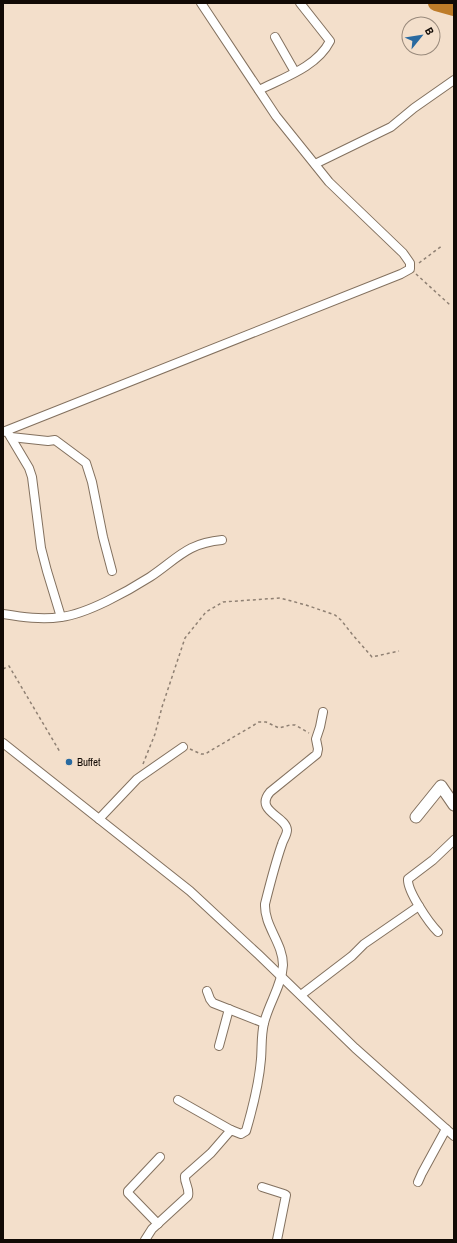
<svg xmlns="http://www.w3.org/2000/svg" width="457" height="1243" font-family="'Archivo Narrow',sans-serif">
	<rect width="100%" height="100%" fill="#f3dfcb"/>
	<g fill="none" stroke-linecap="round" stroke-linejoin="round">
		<!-- river -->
		<polyline stroke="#be7c29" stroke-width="16" points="436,3 454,8"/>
		<!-- street casing -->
		<g stroke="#83715f" stroke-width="10">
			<g id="street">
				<polyline points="275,37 295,72"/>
				<path d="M 259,90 C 283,78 317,67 330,41 L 300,3"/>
				<polyline points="315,164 391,127 414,108 454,80"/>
				<polyline points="7,431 29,468 32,477 41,548 47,571 61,617"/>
				<polyline points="3,432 401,274 410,269 410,263 403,253 329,182 276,116 201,3"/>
				<polyline points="11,437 48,441 55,440 86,463 92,482 103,537 112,571"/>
				<path d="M 3,614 C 22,617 42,620 61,617 C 87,614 128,591 150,577 C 177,559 187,543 222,540"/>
				<polyline points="3,743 190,891 259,955 355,1048 454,1136"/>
				<polyline points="99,819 137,779 183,747"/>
				<path d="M 438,932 C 429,923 407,891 408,879 L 433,860 L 454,840"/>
				<polyline points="207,991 210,999 213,1003 264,1023"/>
				<polyline points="301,995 352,956 364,944 419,906"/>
				<polyline points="219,1046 229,1009"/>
				<polyline points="178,1100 231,1130"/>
				<polyline points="418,1182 422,1173 446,1129"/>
				<polyline points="262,1187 284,1194 286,1195 277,1240"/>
				<polyline points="158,1224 128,1193 128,1191 160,1157"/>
				<path d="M 145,1240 L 152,1229 L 188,1196 C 190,1188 184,1183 185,1176 L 211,1153 L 231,1130 L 241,1134 L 246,1131 C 253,1107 259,1084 261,1059 C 262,1047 261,1035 264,1023 C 269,1003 282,985 283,965 C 283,943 264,926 265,904 C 270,884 275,864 282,844 C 283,840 287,835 287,830 C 286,816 254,811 270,792 L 317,754 L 318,749 L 316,739 L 320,727 L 323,712"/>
			</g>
		</g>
		<!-- secondary casing -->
		<g stroke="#83715f" stroke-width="13">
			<polyline id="secondary" points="416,817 441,786 454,805"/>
		</g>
		<!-- path -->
		<g stroke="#8f8073" stroke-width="1.5" stroke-dasharray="3 3" stroke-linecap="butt">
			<polyline points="419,263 443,245"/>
			<polyline points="416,274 450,305"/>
			<polyline points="3,669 9,666 60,752"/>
			<polyline points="190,749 201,754 205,754 259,722 266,722 279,728 290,725 295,725 309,733"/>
			<polyline points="143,764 155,734 162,707 185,638 206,612 223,602 280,598 306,605 335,615 341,620 352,634 372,657 399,651"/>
		</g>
		<!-- street -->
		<use href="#street" stroke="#fff" stroke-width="8"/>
		<!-- secondary -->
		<use href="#secondary" stroke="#fff" stroke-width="11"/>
	</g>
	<!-- markers -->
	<circle fill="#296aa0" stroke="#f3dfcb" stroke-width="1.5" cx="69" cy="762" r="4"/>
	<g text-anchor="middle" stroke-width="3.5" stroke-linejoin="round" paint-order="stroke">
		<!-- poi labels -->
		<g font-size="11" fill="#110a05" stroke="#f3dfcb" text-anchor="start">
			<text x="77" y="766">Buffet</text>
		</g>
	</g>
	<!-- border -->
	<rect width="457" height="1243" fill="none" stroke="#110a05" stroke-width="8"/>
	<!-- north arrow -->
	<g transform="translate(421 36) rotate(60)"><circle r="19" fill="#f3dfcb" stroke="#998a7c"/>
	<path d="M0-3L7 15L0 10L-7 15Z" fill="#296aa0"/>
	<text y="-6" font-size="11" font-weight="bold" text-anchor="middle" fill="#110a05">B</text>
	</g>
</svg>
